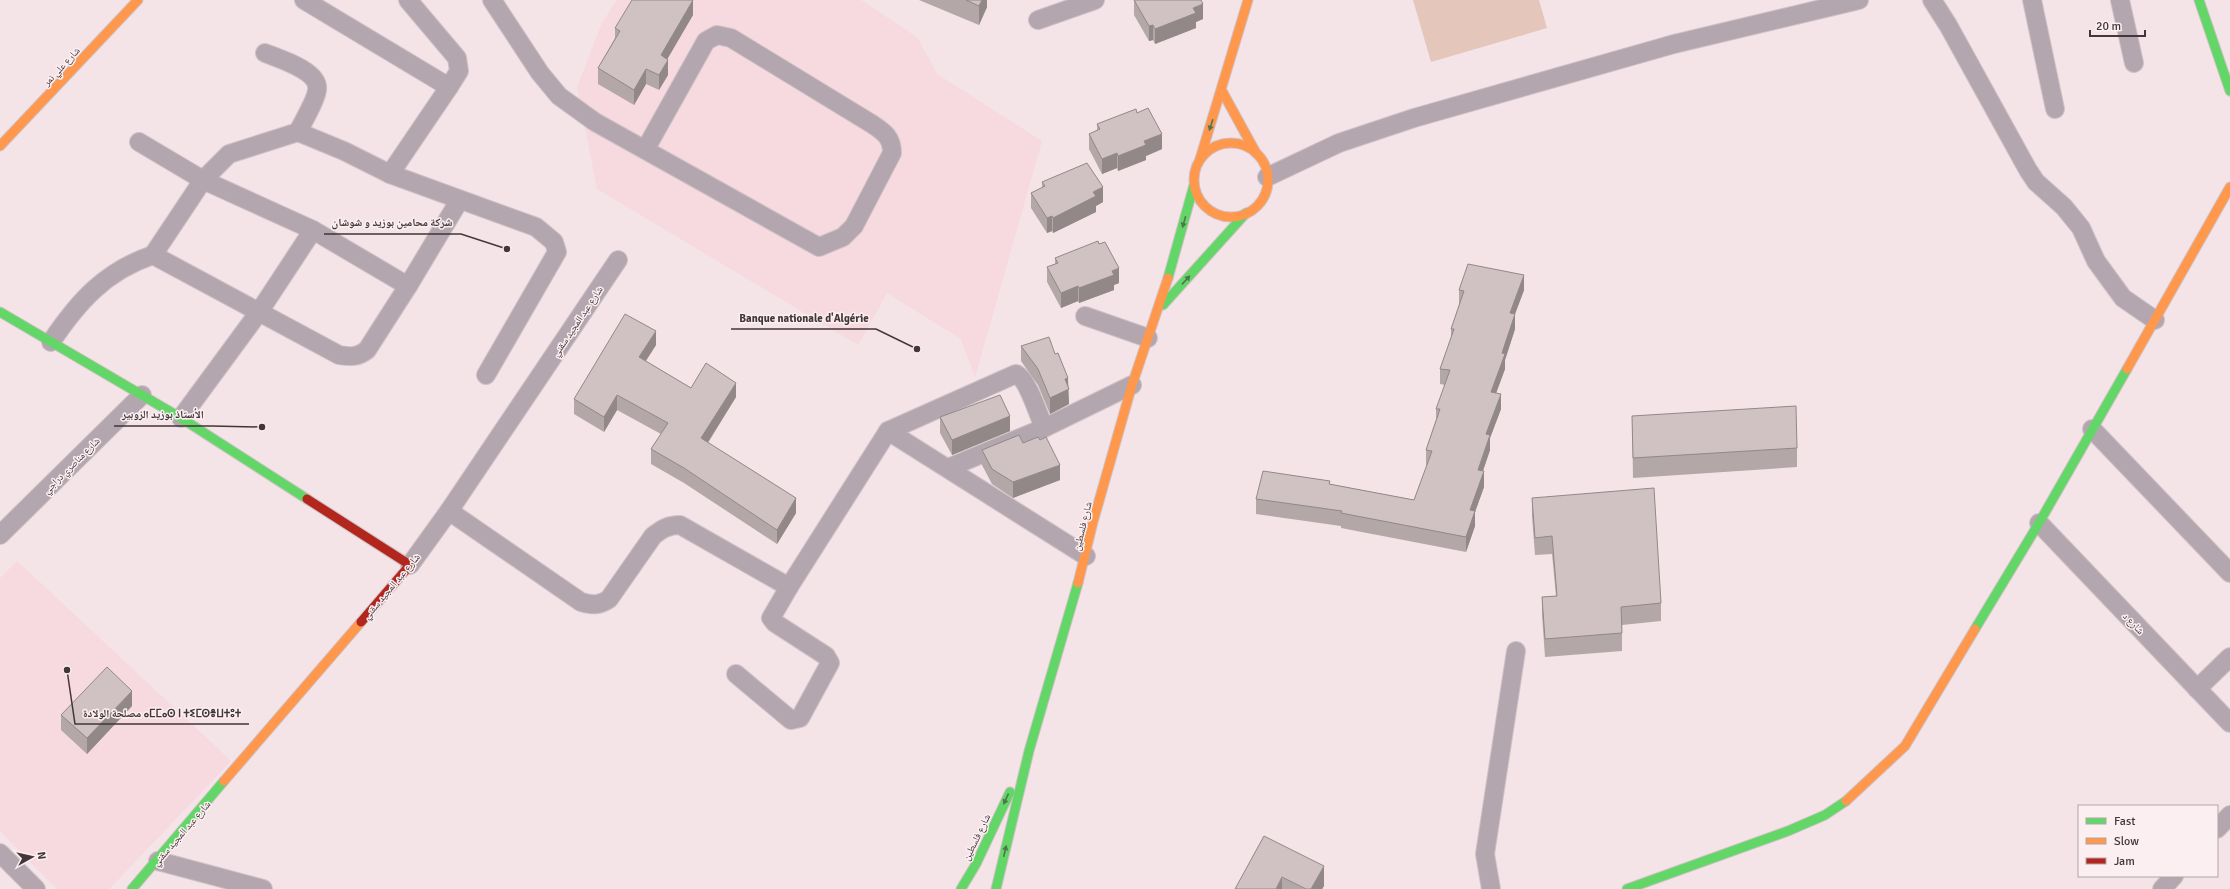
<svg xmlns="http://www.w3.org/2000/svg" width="2230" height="889" font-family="Signika,'Noto Naskh Arabic','Noto Sans Tifinagh',sans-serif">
	<rect width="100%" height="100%" fill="#f4e3e7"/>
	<!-- built -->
	<g fill="#f7d9e0">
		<polygon points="617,0 861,0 918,38 937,74 1042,141 975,377 961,339 887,293 858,345 597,189 577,87 602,23"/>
		<polygon points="17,561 231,761 109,889 57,889 0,831 0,578"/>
	</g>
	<!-- green -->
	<polygon fill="#e5c6bb" points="1413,0 1539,0 1547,28 1431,62"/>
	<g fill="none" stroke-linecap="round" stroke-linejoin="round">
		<!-- street casing -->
		<g stroke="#cfc2c5" stroke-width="20">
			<g id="street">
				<polyline points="304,0 449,87 390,174"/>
				<polyline points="408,0 457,58 459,71 449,87"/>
				<path d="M 492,0 L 540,73 L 559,96 L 595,122 L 819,247 L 843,237 L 854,226 L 892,153 C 892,137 884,132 872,124 L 731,38 L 717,35 L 706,41 L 645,150"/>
				<polyline points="1932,0 1948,25 2028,170 2036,182 2064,207 2081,228 2096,261 2123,298 2155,320"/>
				<polyline points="2032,0 2055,109"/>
				<polyline points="2120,0 2134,63"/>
				<polyline points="1038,20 1095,0"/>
				<path d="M 265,53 C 280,59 320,71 317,90 C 316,101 303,121 298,132"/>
				<polyline points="1267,177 1339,143 1414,118 1674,44 1859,0"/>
				<polyline points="153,255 203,180 229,154 298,132 344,151 390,174 536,227 554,242 557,252 486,375"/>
				<polyline points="408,286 459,201"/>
				<polyline points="1085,316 1148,338"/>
				<path d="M 51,342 C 78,302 105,271 153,255 L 339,355 C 351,357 358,357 367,350 L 408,286 L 313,230 L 203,180 L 139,142"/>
				<polyline points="181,418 259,312 313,230"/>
				<polyline points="2092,429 2230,573"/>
				<polyline points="888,431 1086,556"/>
				<polyline points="948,468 1044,428 1132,385"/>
				<path d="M 449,511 L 581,602 C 592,605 599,606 609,599 L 653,536 C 662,529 668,525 680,525 L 789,587 L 888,431 L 1016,374 C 1027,378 1039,416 1044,428"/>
				<polyline points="2039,523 2230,723"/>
				<polyline points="0,535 142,395"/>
				<polyline points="410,565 449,511 618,260"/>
				<polyline points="736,674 791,720 800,718 830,663 826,656 775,623 771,618 789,587"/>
				<polyline points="2197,689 2230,657"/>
				<polyline points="2217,829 2230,815"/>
				<polyline points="0,853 36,889"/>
				<polyline points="158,861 263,889"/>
				<polyline points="1491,889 1485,854 1516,651"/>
				<polyline points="2162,889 2174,876"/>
			</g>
		</g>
		<!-- fast casing -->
		<g stroke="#cfc2c5" stroke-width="11">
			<g id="fast">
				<polyline points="2199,0 2230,91"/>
				<polyline points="1168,278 1194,185"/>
				<polyline points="1163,305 1246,213"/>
				<polyline points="0,312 181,418 307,499"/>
				<polyline points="1975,629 2039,523 2127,369"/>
				<polyline points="132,889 224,781"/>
				<polyline points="961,889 976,864 1010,792"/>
				<polyline points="996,889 1029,751 1078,583"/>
				<polyline points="1627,889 1788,831 1825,815 1846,801"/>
			</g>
		</g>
		<!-- slow casing -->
		<g stroke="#cfc2c5" stroke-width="11">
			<g id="slow">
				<polyline points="1222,91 1256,153"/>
				<circle cx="1231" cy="180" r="37"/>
				<polyline points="0,146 138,0"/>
				<polyline points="1200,159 1248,0"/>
				<polyline points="2127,369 2230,187"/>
				<polyline points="1078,583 1093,522 1132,385 1168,278"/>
				<polyline points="224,781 361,622"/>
				<polyline points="1846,801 1905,746 1975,629"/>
			</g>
		</g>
		<!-- jam casing -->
		<g stroke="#cfc2c5" stroke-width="11">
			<polyline id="jam" points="307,499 410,565 361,622"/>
		</g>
		<!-- street -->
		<use href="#street" stroke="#b4a6af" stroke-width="18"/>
		<!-- fast -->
		<use href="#fast" stroke="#63d668" stroke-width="9"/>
		<!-- slow -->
		<use href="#slow" stroke="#ff974d" stroke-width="9"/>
		<!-- jam -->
		<use href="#jam" stroke="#b3261e" stroke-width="9"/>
	</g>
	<!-- wall -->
	<g fill="#b3a7a8">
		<polygon points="919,0 987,0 987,7 979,25"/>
		<polygon points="1134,0 1203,19 1196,22 1196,28 1155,44 1153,40 1149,41 1134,15"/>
		<polygon points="693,15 667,59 668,75 659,90 646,84 634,105 598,84 598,68 615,38 615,28"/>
		<polygon points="1137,113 1162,149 1146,156 1146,160 1118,171 1117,168 1102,174 1089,149 1089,134 1097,130 1097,124"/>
		<polygon points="1042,182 1103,202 1096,206 1096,212 1053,233 1052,231 1047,233 1031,208 1031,193 1042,188"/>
		<polygon points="1055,258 1119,283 1114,285 1114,290 1079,303 1078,301 1061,308 1047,282 1047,267 1055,264"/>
		<polygon points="1459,290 1524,290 1515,314 1515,329 1505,360 1505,369 1496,393 1501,409 1490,438 1490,450 1483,471 1484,487 1475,512 1475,526 1466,552 1341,528 1341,526 1256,514 1256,499 1330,484 1414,500 1427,465 1426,465 1426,450 1436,420 1436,409 1445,385 1440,384 1440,369 1451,338 1451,329 1459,305"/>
		<polygon points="656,345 646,361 691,388 736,397 708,443 796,513 777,544 684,483 651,464 651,449 661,434 617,410 604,432 574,414 574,399"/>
		<polygon points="1021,346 1068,388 1069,404 1050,414 1038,385 1021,361"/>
		<polygon points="1632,416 1797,448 1797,467 1633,478"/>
		<polygon points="940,417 1010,431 952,455 940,433"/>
		<polygon points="1023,443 1060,480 1013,498 992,484 982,465 982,450"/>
		<polygon points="1532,498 1661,603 1661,621 1622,625 1622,651 1545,657 1542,615 1542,597 1556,596 1552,554 1535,555 1532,516"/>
		<polygon points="132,706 87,754 61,730 61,715"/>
		<polygon points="1264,836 1324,886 1322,889 1235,889"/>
	</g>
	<!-- shaded-wall -->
	<g fill="#928888">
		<polygon points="693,0 693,15 661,70 661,55"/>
		<polygon points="982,0 987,0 987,7 979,25 979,6"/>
		<polygon points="1203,4 1203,19 1196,22 1196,28 1155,44 1155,29 1193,8"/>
		<polygon points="1153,25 1153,40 1149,41 1149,26"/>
		<polygon points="668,60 668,75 659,90 659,75"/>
		<polygon points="646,69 646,84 634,105 634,90"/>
		<polygon points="1162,134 1162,149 1146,156 1146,160 1118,171 1118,156 1144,141"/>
		<polygon points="1117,153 1117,168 1102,174 1102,159"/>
		<polygon points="1103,187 1103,202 1096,206 1096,212 1053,233 1053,218 1093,192"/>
		<polygon points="1052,216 1052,231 1047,233 1047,218"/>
		<polygon points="1119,268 1119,283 1114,285 1114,290 1079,303 1079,288 1112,271"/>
		<polygon points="1524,275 1524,290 1515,314 1515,329 1505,360 1505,369 1491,407 1491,392 1502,353 1510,313"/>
		<polygon points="1078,286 1078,301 1061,308 1061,293"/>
		<polygon points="656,331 656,345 639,371 639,357"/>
		<polygon points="1068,378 1069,404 1050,414 1050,398 1065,379"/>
		<polygon points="736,383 736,397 701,453 701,438"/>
		<polygon points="1501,394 1501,409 1490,438 1490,450 1478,485 1478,470 1486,434"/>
		<polygon points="617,395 617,410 604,432 604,417"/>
		<polygon points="1010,416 1010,431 952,455 952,440"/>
		<polygon points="1060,465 1060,480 1013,498 1013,482"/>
		<polygon points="1484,471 1484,487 1475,512 1475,526 1466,552 1466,537 1470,510"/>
		<polygon points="796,498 796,513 777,544 777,530"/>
		<polygon points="132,691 132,706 87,754 87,738"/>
		<polygon points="1324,866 1324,886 1322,889 1311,889"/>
		<polygon points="1282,877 1282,889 1276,889"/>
	</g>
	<!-- building -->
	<g fill="#d0c2c3" stroke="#928888">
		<polygon points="632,0 693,0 661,55 668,60 659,75 646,69 634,90 598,68 620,31 615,28"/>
		<polygon points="966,0 982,0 979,6"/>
		<polygon points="1134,0 1201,0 1203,4 1193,8 1196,13 1155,29 1153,25 1149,26"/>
		<polygon points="1148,108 1162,134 1144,141 1146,145 1118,156 1117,153 1102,159 1089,134 1100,129 1097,124 1136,109 1137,113"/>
		<polygon points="1087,163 1103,187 1093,192 1096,196 1053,218 1052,216 1047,218 1031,193 1045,186 1042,182"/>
		<polygon points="1098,241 1099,244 1105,242 1119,268 1112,271 1114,275 1079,288 1078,286 1061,293 1047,267 1058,263 1055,258"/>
		<polygon points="1468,264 1524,275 1510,313 1515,314 1502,353 1505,354 1491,392 1501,394 1486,434 1490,435 1478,470 1484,471 1470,510 1475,511 1466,537 1341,513 1342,511 1256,499 1263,471 1330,481 1329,484 1414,500 1432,451 1426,450 1440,409 1436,409 1450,370 1440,369 1454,329 1451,329 1464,291 1459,290"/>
		<polygon points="625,314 656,331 639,357 691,388 706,363 736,383 701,438 796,498 777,530 684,468 651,449 668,423 617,395 604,417 574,399"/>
		<polygon points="1049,337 1055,354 1058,353 1068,378 1065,379 1069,389 1050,398 1038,369 1021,346"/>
		<polygon points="1000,395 1010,416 952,440 940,417"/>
		<polygon points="1796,406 1797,448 1633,458 1632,416"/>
		<polygon points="1019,435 1023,443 1038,437 1040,440 1046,437 1060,465 1013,482 992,469 982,450"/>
		<polygon points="1654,488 1661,603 1621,607 1622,633 1545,639 1542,597 1557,596 1552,536 1535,538 1532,498"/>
		<polygon points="107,667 132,691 87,738 61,715"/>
		<polygon points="1264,836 1324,866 1311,889 1306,889 1282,877 1276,889 1235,889"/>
	</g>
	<!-- one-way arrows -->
	<defs><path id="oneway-solid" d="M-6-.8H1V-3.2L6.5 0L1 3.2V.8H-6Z"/></defs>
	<g fill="#4f764c">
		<use href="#oneway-solid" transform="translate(1211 125) rotate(108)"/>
		<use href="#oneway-solid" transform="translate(1184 222) rotate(106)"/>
		<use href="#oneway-solid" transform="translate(1186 280) rotate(-47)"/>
		<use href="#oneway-solid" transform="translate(1006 799) rotate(115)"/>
		<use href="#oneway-solid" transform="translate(1005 851) rotate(-77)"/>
	</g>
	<g text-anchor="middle" stroke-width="3" stroke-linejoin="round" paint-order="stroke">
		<!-- street labels -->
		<g font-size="10" fill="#423639" stroke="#fceff2">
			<text transform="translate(61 66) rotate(-47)" y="4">شارع علي نمر</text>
			<text transform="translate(577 321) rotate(-56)" y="4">شارع عبد المجيد سقني</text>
			<text transform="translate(71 465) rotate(-45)" y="4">شارع مناصري دراجي</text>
			<text transform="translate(1082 526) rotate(-76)" y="4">شارع فلسطين</text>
			<text transform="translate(391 586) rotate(-50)" y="4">شارع عبد المجيد سقني</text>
			<text transform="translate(2134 623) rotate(46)" y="4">شارع د</text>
			<text transform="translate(181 833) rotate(-49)" y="4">شارع عبد المجيد سقني</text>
			<text transform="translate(976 837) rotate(-64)" y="4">شارع فلسطين</text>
		</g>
	</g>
	<!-- callouts -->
	<path fill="none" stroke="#423639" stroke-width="1.5" d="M507 249L461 234H324M917 349L876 329H731M262 427L212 426H114M67 670L75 724H249"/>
	<g fill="#423639" stroke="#fceff2" stroke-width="1.5">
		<circle cx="507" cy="249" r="4"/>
		<circle cx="917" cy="349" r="4"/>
		<circle cx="262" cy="427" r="4"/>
		<circle cx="67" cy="670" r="4"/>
	</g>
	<g font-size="11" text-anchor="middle" font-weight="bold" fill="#423639" stroke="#fceff2" stroke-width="3" stroke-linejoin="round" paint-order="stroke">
		<text x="392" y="226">شركة محامين بوزيد و شوشان</text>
		<text x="804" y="322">Banque nationale d'Algérie</text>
		<text x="163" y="418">الأستاذ بوزيد الزوبير</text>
		<text x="162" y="717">مصلحة الولادة ⴰⵎⵎⴰⵙ ⵏ ⵜⵉⵎⵙⴻⵡⵜⵓⵜ</text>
	</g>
	<!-- legend -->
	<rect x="2078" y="805" width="140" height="72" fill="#fceff2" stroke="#b2a5a8"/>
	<rect x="2086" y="818" width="20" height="6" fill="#63d668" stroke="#b2a5a8"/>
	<text x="2114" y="825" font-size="12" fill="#423639">Fast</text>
	<rect x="2086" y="838" width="20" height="6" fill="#ff974d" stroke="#b2a5a8"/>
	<text x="2114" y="845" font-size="12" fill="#423639">Slow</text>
	<rect x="2086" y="858" width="20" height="6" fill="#b3261e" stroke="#b2a5a8"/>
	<text x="2114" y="865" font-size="12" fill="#423639">Jam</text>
	<!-- north arrow -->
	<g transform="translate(32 857) rotate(82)" stroke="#fceff2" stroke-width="3" paint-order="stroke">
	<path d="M0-3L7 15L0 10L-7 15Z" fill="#423639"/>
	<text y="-6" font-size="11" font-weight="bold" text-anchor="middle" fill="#423639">N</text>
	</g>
	<!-- scale -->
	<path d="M2090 30v6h55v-6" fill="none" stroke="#423639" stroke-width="2"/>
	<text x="2096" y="30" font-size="12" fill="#423639" stroke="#fceff2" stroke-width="3" paint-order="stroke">20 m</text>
</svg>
